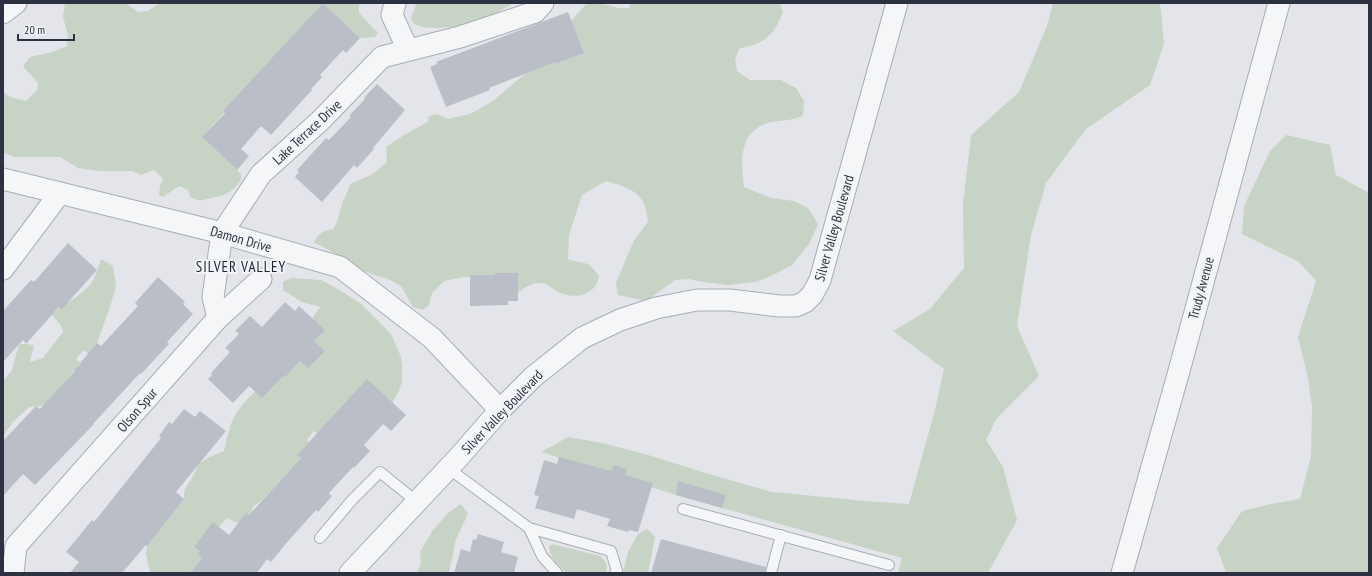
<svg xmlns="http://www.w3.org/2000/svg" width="1372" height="576" font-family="'PT Sans Narrow',sans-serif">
	<rect width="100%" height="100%" fill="#e3e5ea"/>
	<!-- green -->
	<g fill="#c7d3c5">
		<path d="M 65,3 L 126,3 L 138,12 L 148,11 L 160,3 L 361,3 L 359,5 L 359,13 L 378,33 L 375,37 L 360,38 L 323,3 L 202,137 L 241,174 L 241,180 C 232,192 229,194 215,197 C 204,199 202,203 190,197 L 188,190 L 179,186 L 163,197 L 159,195 L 160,186 L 163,179 L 154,170 L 141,175 L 132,171 L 99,171 L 78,168 L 60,157 L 15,157 L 3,153 L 3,92 L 10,97 L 26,101 L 37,90 L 38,83 L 23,66 L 30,57 L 52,52 L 67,46 L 68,35 L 63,17 Z"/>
		<path d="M 420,3 L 514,3 C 503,9 492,16 480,20 C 463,26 429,33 413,23 L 411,17 L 416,5 Z"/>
		<path d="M 587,3 L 600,3 L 619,8 L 629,8 L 630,3 L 780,3 L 783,12 C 772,38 766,42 739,49 L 735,60 L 737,71 L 750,80 L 781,80 L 796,88 L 804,101 L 803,116 C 798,118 793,119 788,120 C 782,121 776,121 770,122 C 738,132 741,160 744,187 L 771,198 L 794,201 L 808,208 L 818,224 L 809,244 L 792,265 L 767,278 L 755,282 L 728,285 L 697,281 L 689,279 L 675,280 L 646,301 L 618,295 L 616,283 L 634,240 L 648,222 C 647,217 647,211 645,206 C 640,190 620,185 606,181 L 582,195 L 569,235 L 568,259 C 574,262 578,261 584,263 C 591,264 595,271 599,276 C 598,279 597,283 596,285 C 588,297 573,298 561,293 C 552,290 550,283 539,283 C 530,283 523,289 516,294 L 480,277 L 463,277 L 444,281 L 432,293 L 429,305 L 423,310 L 413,307 L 401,286 L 388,279 L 378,276 L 361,270 L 346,262 L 336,254 L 314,242 C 318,233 324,231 333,229 C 338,222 338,216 341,208 C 343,199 348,192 350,184 L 371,175 L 387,162 L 386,147 L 404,135 L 428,122 L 429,116 L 437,114 L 448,119 L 470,114 L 493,101 L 526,73 L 555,62 L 557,64 L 584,53 L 571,21 Z"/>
		<polygon points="1053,3 1160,3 1164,44 1150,85 1086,129 1046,183 1031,235 1017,326 1039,376 997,418 986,440 1003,467 1017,520 988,573 898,573 902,558 676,495 541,452 568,437 602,443 645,454 712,475 772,492 866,501 909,504 935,410 944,369 893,331 930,309 964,268 963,204 971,135 1019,92 1047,26"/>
		<polygon points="1286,135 1330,145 1336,175 1369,193 1369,573 1226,573 1217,548 1242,511 1271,504 1300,499 1311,456 1312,407 1308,378 1298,337 1316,281 1299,262 1242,234 1244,206 1270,151"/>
		<path d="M 101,259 L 113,266 L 116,286 L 110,307 L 97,343 L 88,354 L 84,350 L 76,359 L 81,364 L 74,370 L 66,387 L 55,404 L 29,407 L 13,422 L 3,436 L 3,381 L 12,370 L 19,344 L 26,344 L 34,345 L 30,362 L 43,358 L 63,332 L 60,324 L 52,315 C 64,302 84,296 93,280 C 96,274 99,266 101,259 Z"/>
		<path d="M 291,278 L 321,280 L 338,289 L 360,303 L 391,334 L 401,357 L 402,367 L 402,381 L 399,391 L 390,407 L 318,434 L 314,431 L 307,440 L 309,442 L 298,455 L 301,458 L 263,499 L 254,506 L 251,512 L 238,523 L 227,518 L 219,527 L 209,532 L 194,546 L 200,551 L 197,554 L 202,558 L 190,573 L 150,573 L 146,554 L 147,546 L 184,499 C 183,487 188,486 193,476 C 195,474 195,470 197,467 C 201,459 216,455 224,451 C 227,440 229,426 235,415 C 251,389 279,374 305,359 L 315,332 L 313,317 L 320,307 L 302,302 L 283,290 L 283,282 Z"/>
		<polygon points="461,504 468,514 456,539 449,573 417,573 421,563 420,552 433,530 448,513"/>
		<polygon points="647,529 655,537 648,573 623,573 628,552 638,534"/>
		<path d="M 552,544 L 600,556 C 606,561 608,565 606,573 L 566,573 C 559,565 550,558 549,547 Z"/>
	</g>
	<!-- building -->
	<g fill="#babec6">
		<polygon points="323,3 360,38 346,53 343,50 320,75 322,77 311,89 312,90 271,135 261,126 241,149 249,156 237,170 202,137 225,113 223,111"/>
		<polygon points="568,12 584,53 556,64 555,62 489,88 490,90 446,107 430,67 437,64 436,62"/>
		<polygon points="377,84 405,110 373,148 374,149 357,168 354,165 322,202 295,177 299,172 297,170 326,138 329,140 351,117 349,116 365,99 364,98"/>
		<polygon points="68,243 97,270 61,310 59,307 26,344 23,340 3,362 3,311 31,280 34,282"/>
		<polygon points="495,273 518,273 518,301 508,301 508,305 470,306 470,275 495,275"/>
		<polygon points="158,277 185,302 183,304 193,314 167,342 169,344 141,374 140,373 93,424 94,424 35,485 23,474 3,496 3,441 36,406 40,409 75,371 74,370 81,364 80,363 97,343 101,346 138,306 135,303"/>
		<polygon points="285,302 295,311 299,306 325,330 314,341 325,351 308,368 300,361 285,377 283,376 262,398 249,386 233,403 208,379 212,375 211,373 230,352 225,348 239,334 235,331 250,316 262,327"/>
		<polygon points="367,379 406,415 391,431 383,424 364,445 370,451 354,468 353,467 329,493 332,496 318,512 316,510 289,540 271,562 267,559 257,573 190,573 202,558 197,554 200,551 194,547 213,522 229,535 246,513 249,515 301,458 297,455"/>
		<polygon points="184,409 195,417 200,411 226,431 176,492 184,499 147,546 146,545 122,573 70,573 79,562 66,552 92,520 94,522 161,438 159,436 169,422 172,424"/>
		<polygon points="559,457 611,471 614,465 627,469 625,475 653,483 638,532 629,530 628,532 607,526 610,519 577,509 574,519 535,508 539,496 534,495 544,460 557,464"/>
		<polygon points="678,481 726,495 722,508 676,495"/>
		<polygon points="478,534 504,542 501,552 518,557 514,573 454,573 461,549 470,552 473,539 476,540"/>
		<polygon points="661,539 766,567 765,573 651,573"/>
	</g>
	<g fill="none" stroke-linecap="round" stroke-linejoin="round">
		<!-- lane casing -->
		<g stroke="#a8acb4" stroke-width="12">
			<g id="lane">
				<polyline points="448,468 529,528 611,551 617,571 615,573"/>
				<polyline points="683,509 889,565"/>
				<polyline points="529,528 542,556 557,573"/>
				<polyline points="320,538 352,500 380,472 417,502"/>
				<polyline points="771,573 781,535"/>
			</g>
		</g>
		<!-- street casing -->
		<g stroke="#a8acb4" stroke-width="23">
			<g id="street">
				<polyline points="395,3 392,15 408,50"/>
				<polyline points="3,13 16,3"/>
				<polyline points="3,179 222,233 340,267 432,338 500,410"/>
				<polyline points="3,269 60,193"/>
				<polyline points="218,318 261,279"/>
				<polyline points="13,573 16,546 218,318 213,297 222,233 261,174 320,121 382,57 460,37 535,12 543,3"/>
				<polyline points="350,573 458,458 500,410 533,377 582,338 620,320 656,308 697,300 730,300 779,306 796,306 805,302 812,295 820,280 897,3"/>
				<polyline points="1122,573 1179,371 1279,3"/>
			</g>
		</g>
		<!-- lane -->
		<use href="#lane" stroke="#f5f6f8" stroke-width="10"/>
		<!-- street -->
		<use href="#street" stroke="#f5f6f8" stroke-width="21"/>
	</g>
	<g text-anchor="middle" stroke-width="4" stroke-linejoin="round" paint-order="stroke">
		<!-- street labels -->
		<g font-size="14" fill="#2c3241" stroke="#f2f4f7">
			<text transform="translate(307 132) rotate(-43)" y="5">Lake Terrace Drive</text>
			<text transform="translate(834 228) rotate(-74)" y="5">Silver Valley Boulevard</text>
			<text transform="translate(241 239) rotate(16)" y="5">Damon Drive</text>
			<text transform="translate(1201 288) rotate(-75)" y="5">Trudy Avenue</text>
			<text transform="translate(137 410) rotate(-49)" y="5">Olson Spur</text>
			<text transform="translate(502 412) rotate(-46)" y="5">Silver Valley Boulevard</text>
		</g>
		<!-- neighbourhood labels -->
		<g font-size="15" letter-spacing="1" fill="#1e2332" stroke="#f2f4f7">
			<text x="241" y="272">SILVER VALLEY</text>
		</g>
	</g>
	<!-- border -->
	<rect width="1372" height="576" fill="none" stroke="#2c3241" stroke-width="8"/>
	<!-- scale -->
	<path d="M18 34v6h56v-6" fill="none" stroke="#2c3241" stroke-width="2"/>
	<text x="24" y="34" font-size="12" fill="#2c3241" stroke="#f2f4f7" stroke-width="3" paint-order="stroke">20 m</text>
</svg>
